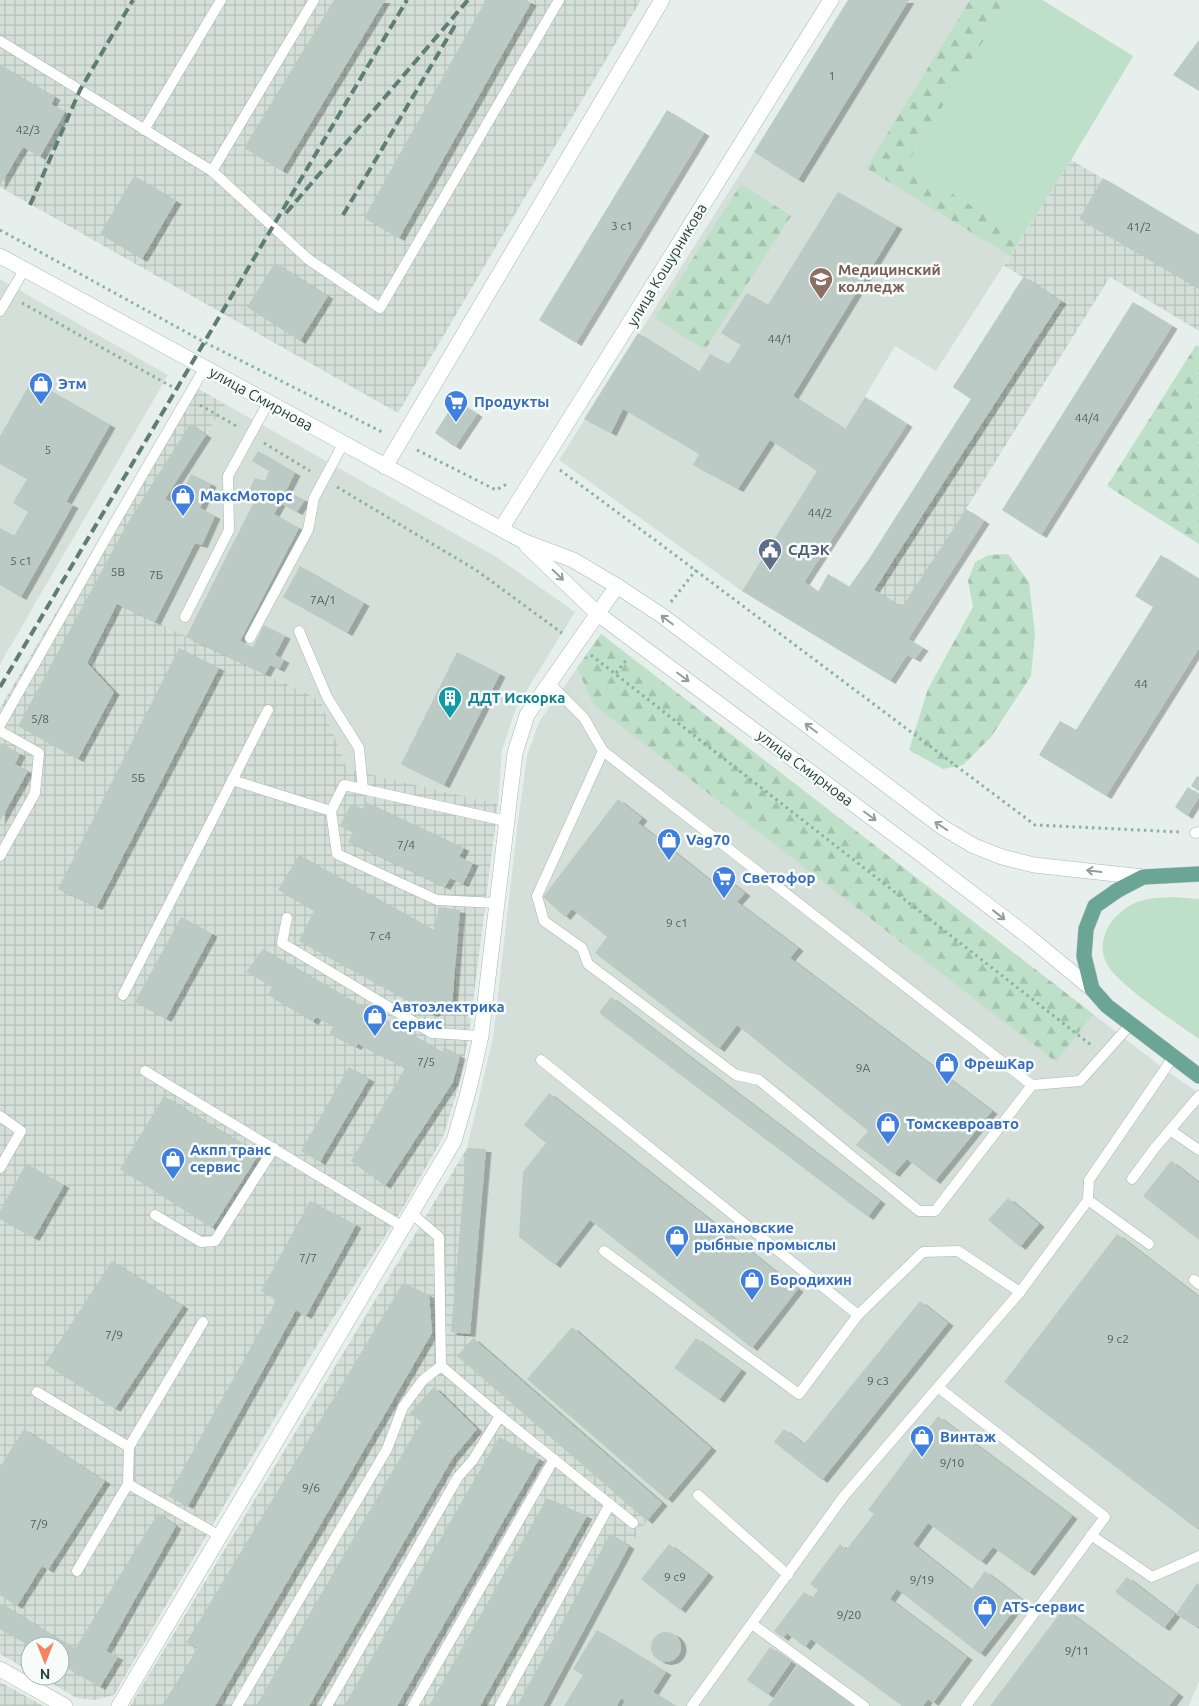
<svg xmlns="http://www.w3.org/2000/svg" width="1199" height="1706" font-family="Ubuntu,sans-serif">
	<defs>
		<pattern id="industrial-grid" width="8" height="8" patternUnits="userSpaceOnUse" patternTransform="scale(1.25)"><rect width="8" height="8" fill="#d4dfda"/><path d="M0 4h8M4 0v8" fill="none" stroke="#b6c1bc"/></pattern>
		<pattern id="forest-firs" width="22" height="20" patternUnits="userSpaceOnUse" patternTransform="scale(1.25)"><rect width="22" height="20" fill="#bfe0c8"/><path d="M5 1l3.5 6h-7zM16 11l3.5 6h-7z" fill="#a4c1ad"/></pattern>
		<filter id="shadow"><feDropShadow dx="5.5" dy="3" stdDeviation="0" flood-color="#0004"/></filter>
	</defs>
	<rect width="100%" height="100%" fill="#e6efeb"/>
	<!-- built -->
	<g fill="#d4dfda">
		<polygon points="848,0 1042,0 1133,56 1071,160 936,371 895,346 865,397 742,591 559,460 754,152"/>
		<polygon points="0,279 168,375 0,664"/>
		<polygon points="225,404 498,558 575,612 516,708 502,750 498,804 347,769 320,700 117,604 143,534"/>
		<polygon points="601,634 1168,1072 1199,1093 1199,1681 1189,1706 543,1706 629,1546 647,1521 662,1503 470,1334 486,1149 467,1148 493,1038 517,829 527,756 539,722"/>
	</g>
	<!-- industrial -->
	<g fill="url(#industrial-grid)">
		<polygon points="0,0 641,0 398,413 0,187"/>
		<polygon points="1071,160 1199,235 1199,331 1110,277 966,509 984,521 920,619 874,590 889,568 871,556 971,399 953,387 1023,277 1004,266"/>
		<polygon points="190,384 225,404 143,534 118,604 320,700 347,769 498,804 469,1034 459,1085 443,1137 403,1208 327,1328 114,1695 94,1700 77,1698 39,1676 60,1676 60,1646 30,1646 30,1671 0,1654 0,708"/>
		<polygon points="467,1148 486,1149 470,1334 662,1503 647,1521 629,1546 543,1706 130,1706"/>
		<polygon points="0,1682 44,1706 0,1706"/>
	</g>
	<!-- green -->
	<g fill="#bfe0c8">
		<polygon points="1009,0 1042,0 1133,56 1071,160 1022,237 906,165"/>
		<path d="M 1174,897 L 1199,899 L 1199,1039 C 1177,1023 1118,985 1107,964 C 1099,950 1103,933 1112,921 C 1131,899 1147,898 1174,897 Z"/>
	</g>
	<!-- forest -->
	<g fill="url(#forest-firs)">
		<polygon points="970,0 1009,0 906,165 1022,237 1010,256 866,168"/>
		<polygon points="741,184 791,216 705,350 655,318"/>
		<polygon points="1196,345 1199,347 1199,544 1107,486"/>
		<polygon points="1008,554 1029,582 1035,634 1031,676 991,737 963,765 943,769 909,750 928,689 973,607 968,581 975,562 989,555"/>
		<polygon points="601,634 1093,1014 1056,1062 594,705 577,668"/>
	</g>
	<!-- building -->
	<g fill="#bbcac4" filter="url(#shadow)">
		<polygon points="334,0 385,0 282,171 244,148"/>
		<polygon points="486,0 526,0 531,3 399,238 364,218"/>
		<polygon points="848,0 909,0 798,180 754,152"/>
		<polygon points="1199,40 1199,91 1173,75"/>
		<polygon points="0,65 55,97 51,104 65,112 40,157 23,147 0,186"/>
		<polygon points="667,110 704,133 576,343 539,320"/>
		<polygon points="134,176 176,201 142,259 100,234"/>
		<polygon points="1103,178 1199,235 1199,289 1079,219"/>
		<polygon points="838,192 897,226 793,396 845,429 865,397 907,424 804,582 818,592 828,574 849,587 871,556 971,399 953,387 1024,277 1061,301 874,590 902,607 966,509 984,521 908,639 923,648 915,659 907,655 890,681 742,591 817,471 770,440 738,489 693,465 699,454 623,409 611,433 584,419 638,333 699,372 710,354 729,364 741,345 721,333 747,293 768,305"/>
		<polygon points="275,263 328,296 300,341 247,307"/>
		<polygon points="1133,302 1172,326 1041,535 1002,510"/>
		<polygon points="32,380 110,425 66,502 73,505 21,597 0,585 0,528 14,536 28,512 13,503 27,479 0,464 0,436"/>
		<polygon points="456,400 477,414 455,447 435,433"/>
		<polygon points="190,424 206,435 165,499 176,505 191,474 211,484 200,508 215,516 202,545 195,543 155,622 117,604 87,663 114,692 78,759 18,726 127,524"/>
		<polygon points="258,451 295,473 286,491 305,500 297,512 280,503 274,514 299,528 240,641 253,647 264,625 285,636 275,655 284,660 279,669 270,665 265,674 186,637 254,502 246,497 255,478 265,481 269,471 252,461"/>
		<polygon points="1161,555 1199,579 1199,648 1106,796 1039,755 1060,721 1076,730 1153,607 1135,596"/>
		<polygon points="300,566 364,603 347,633 283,597"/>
		<polygon points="179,648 219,668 97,907 58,889"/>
		<polygon points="457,652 500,674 444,785 401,764"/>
		<polygon points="0,743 20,754 15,764 28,771 0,821"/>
		<polygon points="1197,776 1199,777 1199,791 1191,786"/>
		<polygon points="1188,787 1199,795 1199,797 1187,816 1175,807"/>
		<polygon points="618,799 642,818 638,823 716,885 723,876 745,893 737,902 798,948 790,958 992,1111 935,1181 907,1159 894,1174 856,1145 868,1131 737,1025 719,1049 595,953 607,937 572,909 565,917 543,897"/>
		<polygon points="366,802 464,848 459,857 473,863 463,884 450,878 445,887 348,842 353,832 340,826 351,804 363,809"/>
		<polygon points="299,855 434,930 439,907 460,910 452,1004 432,1014 299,941 314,911 278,890"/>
		<polygon points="181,917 212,934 166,1019 135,1002"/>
		<polygon points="263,949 442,1052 444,1047 460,1056 453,1082 385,1186 351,1161 405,1068 358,1044 356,1047 330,1034 333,1026 316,1017 313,1022 268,995 272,986 246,972"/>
		<polygon points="611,997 880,1201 868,1217 599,1013"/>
		<polygon points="349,1067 369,1079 320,1162 301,1151"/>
		<polygon points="549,1093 798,1289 752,1348 590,1220 555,1265 519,1237 523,1172 546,1143 524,1125"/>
		<polygon points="164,1096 259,1154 212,1228 120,1169"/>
		<polygon points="467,1148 486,1149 470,1334 451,1332"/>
		<polygon points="1171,1161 1199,1183 1199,1240 1143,1196"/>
		<polygon points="26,1164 64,1185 34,1238 0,1219 0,1211"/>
		<polygon points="1008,1198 1039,1224 1020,1247 988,1220"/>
		<polygon points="310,1201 356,1225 306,1316 296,1310 188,1506 168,1496 277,1300 261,1291"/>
		<polygon points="1117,1234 1199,1297 1199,1527 1197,1529 1004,1382"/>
		<polygon points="112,1261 183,1306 115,1409 45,1364"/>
		<polygon points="403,1283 429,1295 432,1333 215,1706 162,1706 198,1648 186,1643"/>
		<polygon points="920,1301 948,1323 822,1480 774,1442 784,1429 804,1444"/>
		<polygon points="572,1327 711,1448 667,1500 527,1379"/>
		<polygon points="473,1338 662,1503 647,1521 457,1356"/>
		<polygon points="696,1338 741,1370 719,1400 674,1368"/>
		<polygon points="434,1387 477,1429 452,1459 309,1706 256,1706 421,1422 410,1413"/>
		<polygon points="938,1416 1072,1516 1029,1573 993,1547 981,1562 928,1523 913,1544 971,1590 985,1571 1022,1600 980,1654 897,1589 890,1599 967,1657 933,1703 928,1699 923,1706 902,1706 811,1639 805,1647 787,1633 783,1638 774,1631 804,1592 812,1598 818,1590 810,1584 840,1544 846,1550 874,1514 868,1510"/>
		<polygon points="24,1429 105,1481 48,1570 42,1566 17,1606 0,1595 0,1467"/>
		<polygon points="499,1437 539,1459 397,1706 344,1706"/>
		<polygon points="547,1498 587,1516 480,1706 429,1706"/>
		<polygon points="158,1513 176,1526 106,1651 118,1657 100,1687 60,1664 60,1646 30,1646 0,1629 0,1603 75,1649"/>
		<polygon points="610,1534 629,1546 543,1706 517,1706"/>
		<polygon points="669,1544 708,1574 680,1610 641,1579"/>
		<polygon points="1127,1577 1175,1614 1164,1628 1115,1592"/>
		<polygon points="1197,1583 1199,1585 1199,1625 1197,1628 1176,1614"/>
		<polygon points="1064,1608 1178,1694 1169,1706 990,1706"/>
		<polygon points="597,1630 666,1672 653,1692 676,1706 622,1706 625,1701 621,1698 617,1706 564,1706 583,1675 573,1669"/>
		<circle cx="666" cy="1647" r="15"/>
		<polygon points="770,1647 791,1662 768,1695 747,1680"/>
		<polygon points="798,1665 855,1706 768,1706"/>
	</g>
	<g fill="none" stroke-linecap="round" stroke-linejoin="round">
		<!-- lane casing -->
		<g stroke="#a8b8b2" stroke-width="11">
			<g id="lane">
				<polyline points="314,0 212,171 308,259 380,308 559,0"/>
				<polyline points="0,41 212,171"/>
				<polyline points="144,130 221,0"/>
				<polyline points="0,311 24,270"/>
				<polyline points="185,617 229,530 228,476 268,403"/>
				<polyline points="299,631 327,697 359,748 363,789"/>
				<polyline points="250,638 308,530 314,498 343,444"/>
				<polyline points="549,683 584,718 603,751 1032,1085"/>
				<polyline points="0,725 115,522 204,369"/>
				<polyline points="0,731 39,753 35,793 0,856"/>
				<polyline points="603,751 537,896 544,921 582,948 588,964 736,1075 759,1080 919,1211 935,1211 1032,1085 1080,1081 1130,1025"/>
				<polyline points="232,780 331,811 337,854 437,900 496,903"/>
				<polyline points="331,811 344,785 506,821"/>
				<polyline points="1195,833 1199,832"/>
				<polyline points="287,918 282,943 432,1033 481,1036"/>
				<polyline points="123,995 268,710"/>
				<polyline points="541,1060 858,1315"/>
				<polyline points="145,1071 403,1227"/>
				<polyline points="0,1116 21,1131 0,1168"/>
				<polyline points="1170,1130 1199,1150"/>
				<polyline points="1132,1179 1154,1149 1199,1096"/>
				<polyline points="1088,1200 1149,1244"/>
				<polyline points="411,1213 439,1237 441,1366 500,1416 633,1523"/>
				<polyline points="155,1215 201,1242 215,1241 274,1148"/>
				<polyline points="604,1251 799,1394 858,1315 923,1252 958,1251 1020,1292"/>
				<polyline points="1194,1280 1199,1284"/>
				<polyline points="939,1388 1105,1517 966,1706"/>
				<polyline points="37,1392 129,1447 128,1484 220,1536"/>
				<polyline points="129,1447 203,1322"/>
				<polyline points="698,1495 788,1575"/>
				<polyline points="1091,1535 1152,1577 1199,1556"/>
				<polyline points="77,1571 128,1484"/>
				<polyline points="752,1624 864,1706"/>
				<polyline points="237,1706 387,1449 403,1407 423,1380 441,1366"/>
				<polyline points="327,1706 458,1477 473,1460 500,1416"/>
				<polyline points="413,1706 554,1459"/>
				<polyline points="500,1706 610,1504"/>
				<polyline points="692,1706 844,1496 1020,1292 1088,1200 1089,1180 1174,1056"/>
			</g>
		</g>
		<!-- street casing -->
		<g stroke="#a8b8b2" stroke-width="16">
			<g id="street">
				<polyline points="385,467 662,0"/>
				<path d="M 501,529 C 612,354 720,176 831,0"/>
				<polyline points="0,1669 65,1706"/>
				<polyline points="119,1706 454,1141 469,1089 481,1036 515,753 527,715 617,586"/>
			</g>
		</g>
		<!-- secondary casing -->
		<g stroke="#a4bbb3" stroke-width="16">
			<g id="secondary">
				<polyline points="0,256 523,541 573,560 617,586 661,615 942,827 974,846 1002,857 1034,865 1143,877"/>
				<polyline points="527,546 598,614 922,855 1029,937 1092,989"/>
			</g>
		</g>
		<!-- primary casing -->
		<g stroke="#c2cac8" stroke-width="16">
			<polyline id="primary" points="1199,874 1143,877 1118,890 1095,906 1086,929 1084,956 1092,989 1107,1006 1199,1076"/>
		</g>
		<!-- path -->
		<g stroke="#86b3a5" stroke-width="3" stroke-dasharray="2.5 4" stroke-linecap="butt">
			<polyline points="0,230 204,342 384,433"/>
			<polyline points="22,303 176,389"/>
			<polyline points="200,405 238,427"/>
			<polyline points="264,443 310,471"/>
			<polyline points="417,450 496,490 507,484"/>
			<polyline points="560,470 655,540 1035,825 1180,832"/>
			<polyline points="337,487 476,570 562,633"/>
			<polyline points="671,602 696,570"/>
			<polyline points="591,655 1091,1045"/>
			<polyline points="616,673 628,658"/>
		</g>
		<!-- lane -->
		<use href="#lane" stroke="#fff" stroke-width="10"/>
		<!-- street -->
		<use href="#street" stroke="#fff" stroke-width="15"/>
		<!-- secondary -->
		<use href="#secondary" stroke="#fff" stroke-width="15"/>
		<!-- primary -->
		<use href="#primary" stroke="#6aa596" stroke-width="15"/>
		<!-- rail -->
		<g stroke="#5f7d75" stroke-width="4" stroke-dasharray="10 5" stroke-linecap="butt">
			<polyline points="30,205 80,90 133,0"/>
			<polyline points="286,213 468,0"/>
			<polyline points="343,215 457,22"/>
			<polyline points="0,687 407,0"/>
		</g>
	</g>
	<!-- one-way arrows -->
	<defs><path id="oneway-shaft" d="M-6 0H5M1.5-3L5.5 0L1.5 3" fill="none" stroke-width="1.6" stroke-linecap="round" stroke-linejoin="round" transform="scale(1.25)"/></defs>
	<g stroke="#92a09c">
		<use href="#oneway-shaft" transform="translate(558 575) rotate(44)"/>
		<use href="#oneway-shaft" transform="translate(667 620) rotate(-143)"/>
		<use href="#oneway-shaft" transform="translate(683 677) rotate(37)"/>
		<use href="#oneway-shaft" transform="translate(811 728) rotate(-143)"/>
		<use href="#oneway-shaft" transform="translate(870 816) rotate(37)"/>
		<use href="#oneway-shaft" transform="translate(941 826) rotate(-146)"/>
		<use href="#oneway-shaft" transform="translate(1094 871) rotate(-173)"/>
		<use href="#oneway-shaft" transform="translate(999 915) rotate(38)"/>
	</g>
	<!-- icons -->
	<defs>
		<g id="university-pin" transform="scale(1.25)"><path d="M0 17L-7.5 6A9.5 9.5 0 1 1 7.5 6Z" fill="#8d6e63" stroke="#f7fbf9"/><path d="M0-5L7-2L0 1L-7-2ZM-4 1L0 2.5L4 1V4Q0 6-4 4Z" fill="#fff"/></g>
		<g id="shop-pin" transform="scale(1.25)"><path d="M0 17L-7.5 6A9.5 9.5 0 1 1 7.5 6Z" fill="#3f7fe0" stroke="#f7fbf9"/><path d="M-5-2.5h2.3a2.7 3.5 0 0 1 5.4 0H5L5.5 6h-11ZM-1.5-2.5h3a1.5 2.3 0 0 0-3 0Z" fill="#fff"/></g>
		<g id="supermarket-pin" transform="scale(1.25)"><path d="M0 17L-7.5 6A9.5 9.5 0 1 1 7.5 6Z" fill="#3f7fe0" stroke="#f7fbf9"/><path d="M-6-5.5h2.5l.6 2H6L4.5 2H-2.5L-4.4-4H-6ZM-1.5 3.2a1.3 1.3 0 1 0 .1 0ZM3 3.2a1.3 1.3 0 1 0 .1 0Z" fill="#fff"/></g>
		<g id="civic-pin" transform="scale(1.25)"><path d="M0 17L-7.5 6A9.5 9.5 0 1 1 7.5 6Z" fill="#5c6f8a" stroke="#f7fbf9"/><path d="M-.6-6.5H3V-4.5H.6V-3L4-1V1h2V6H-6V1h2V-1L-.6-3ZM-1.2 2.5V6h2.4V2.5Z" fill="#fff"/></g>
		<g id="building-pin" transform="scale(1.25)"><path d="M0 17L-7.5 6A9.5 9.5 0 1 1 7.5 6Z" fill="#0f9aa8" stroke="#f7fbf9"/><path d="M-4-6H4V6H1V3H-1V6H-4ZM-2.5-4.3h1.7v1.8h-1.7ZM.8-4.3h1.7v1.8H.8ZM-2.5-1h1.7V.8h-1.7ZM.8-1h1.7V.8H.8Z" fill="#fff"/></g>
	</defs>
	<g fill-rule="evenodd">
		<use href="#university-pin" x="821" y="279"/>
		<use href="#shop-pin" x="41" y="384"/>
		<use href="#supermarket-pin" x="456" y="402"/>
		<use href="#shop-pin" x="183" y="496"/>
		<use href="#civic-pin" x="770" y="550"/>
		<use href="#building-pin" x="450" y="698"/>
		<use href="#shop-pin" x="669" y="840"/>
		<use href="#supermarket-pin" x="724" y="878"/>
		<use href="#shop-pin" x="375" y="1016"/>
		<use href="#shop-pin" x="947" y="1064"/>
		<use href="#shop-pin" x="888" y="1124"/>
		<use href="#shop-pin" x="173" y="1159"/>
		<use href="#shop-pin" x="677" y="1237"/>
		<use href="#shop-pin" x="752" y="1280"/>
		<use href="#shop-pin" x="922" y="1437"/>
		<use href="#shop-pin" x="985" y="1607"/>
	</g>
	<g text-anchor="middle" stroke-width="5" stroke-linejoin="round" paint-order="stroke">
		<!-- number labels -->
		<g font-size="12" fill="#4a645c">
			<text x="832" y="80">1</text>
			<text x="28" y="134">42/3</text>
			<text x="622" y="230">3 с1</text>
			<text x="1139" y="231">41/2</text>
			<text x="780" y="343">44/1</text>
			<text x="1087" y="422">44/4</text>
			<text x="48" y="454">5</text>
			<text x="820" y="517">44/2</text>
			<text x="21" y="565">5 с1</text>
			<text x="118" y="576">5В</text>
			<text x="156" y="579">7Б</text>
			<text x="323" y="604">7А/1</text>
			<text x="1141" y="688">44</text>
			<text x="40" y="723">5/8</text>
			<text x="138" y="782">5Б</text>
			<text x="406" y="849">7/4</text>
			<text x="677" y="927">9 с1</text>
			<text x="380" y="940">7 с4</text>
			<text x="426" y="1066">7/5</text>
			<text x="863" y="1072">9А</text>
			<text x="308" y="1262">7/7</text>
			<text x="114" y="1339">7/9</text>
			<text x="1118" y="1343">9 с2</text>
			<text x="878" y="1385">9 с3</text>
			<text x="952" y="1467">9/10</text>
			<text x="311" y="1492">9/6</text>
			<text x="39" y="1528">7/9</text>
			<text x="675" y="1581">9 с9</text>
			<text x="922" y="1584">9/19</text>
			<text x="849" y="1619">9/20</text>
			<text x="1077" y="1655">9/11</text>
		</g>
		<!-- street labels -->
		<g font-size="15" fill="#24423a" stroke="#f7fbf9">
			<text transform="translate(667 265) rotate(-59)" y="5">улица Кошурникова</text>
			<text transform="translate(261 399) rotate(29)" y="5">улица Смирнова</text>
			<text transform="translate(805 768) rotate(37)" y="5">улица Смирнова</text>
		</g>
		<!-- education labels -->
		<g font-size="15" font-weight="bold" fill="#785e54" stroke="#f7fbf9" text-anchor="start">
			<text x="838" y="275">Медицинский<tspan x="838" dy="17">колледж</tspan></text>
		</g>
		<!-- shop labels -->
		<g font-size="15" font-weight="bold" fill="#366cbe" stroke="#f7fbf9" text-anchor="start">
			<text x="58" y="389">Этм</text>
			<text x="474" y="407">Продукты</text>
			<text x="200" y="501">МаксМоторс</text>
			<text x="686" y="845">Vag70</text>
			<text x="742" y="883">Светофор</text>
			<text x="392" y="1012">Автоэлектрика<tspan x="392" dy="17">сервис</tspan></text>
			<text x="964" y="1069">ФрешКар</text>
			<text x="906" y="1129">Томскевроавто</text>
			<text x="190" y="1155">Акпп транс<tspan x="190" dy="17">сервис</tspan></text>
			<text x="694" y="1233">Шахановские<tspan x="694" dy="17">рыбные промыслы</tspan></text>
			<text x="770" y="1285">Бородихин</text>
			<text x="940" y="1442">Винтаж</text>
			<text x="1002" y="1612">ATS-сервис</text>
		</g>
		<!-- service labels -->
		<g font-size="15" font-weight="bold" fill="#4e5e75" stroke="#f7fbf9" text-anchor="start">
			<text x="788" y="555">СДЭК</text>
		</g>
		<!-- culture labels -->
		<g font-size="15" font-weight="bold" fill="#0d838f" stroke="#f7fbf9" text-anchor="start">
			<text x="468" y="703">ДДТ Искорка</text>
		</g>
	</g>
	<!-- north arrow -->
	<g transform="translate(45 1661) rotate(180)"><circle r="24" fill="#f7fbf9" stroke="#a3b1ad"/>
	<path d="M0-4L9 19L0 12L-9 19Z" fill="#f4845f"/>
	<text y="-8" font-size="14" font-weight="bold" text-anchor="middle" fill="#24423a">N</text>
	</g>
</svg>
